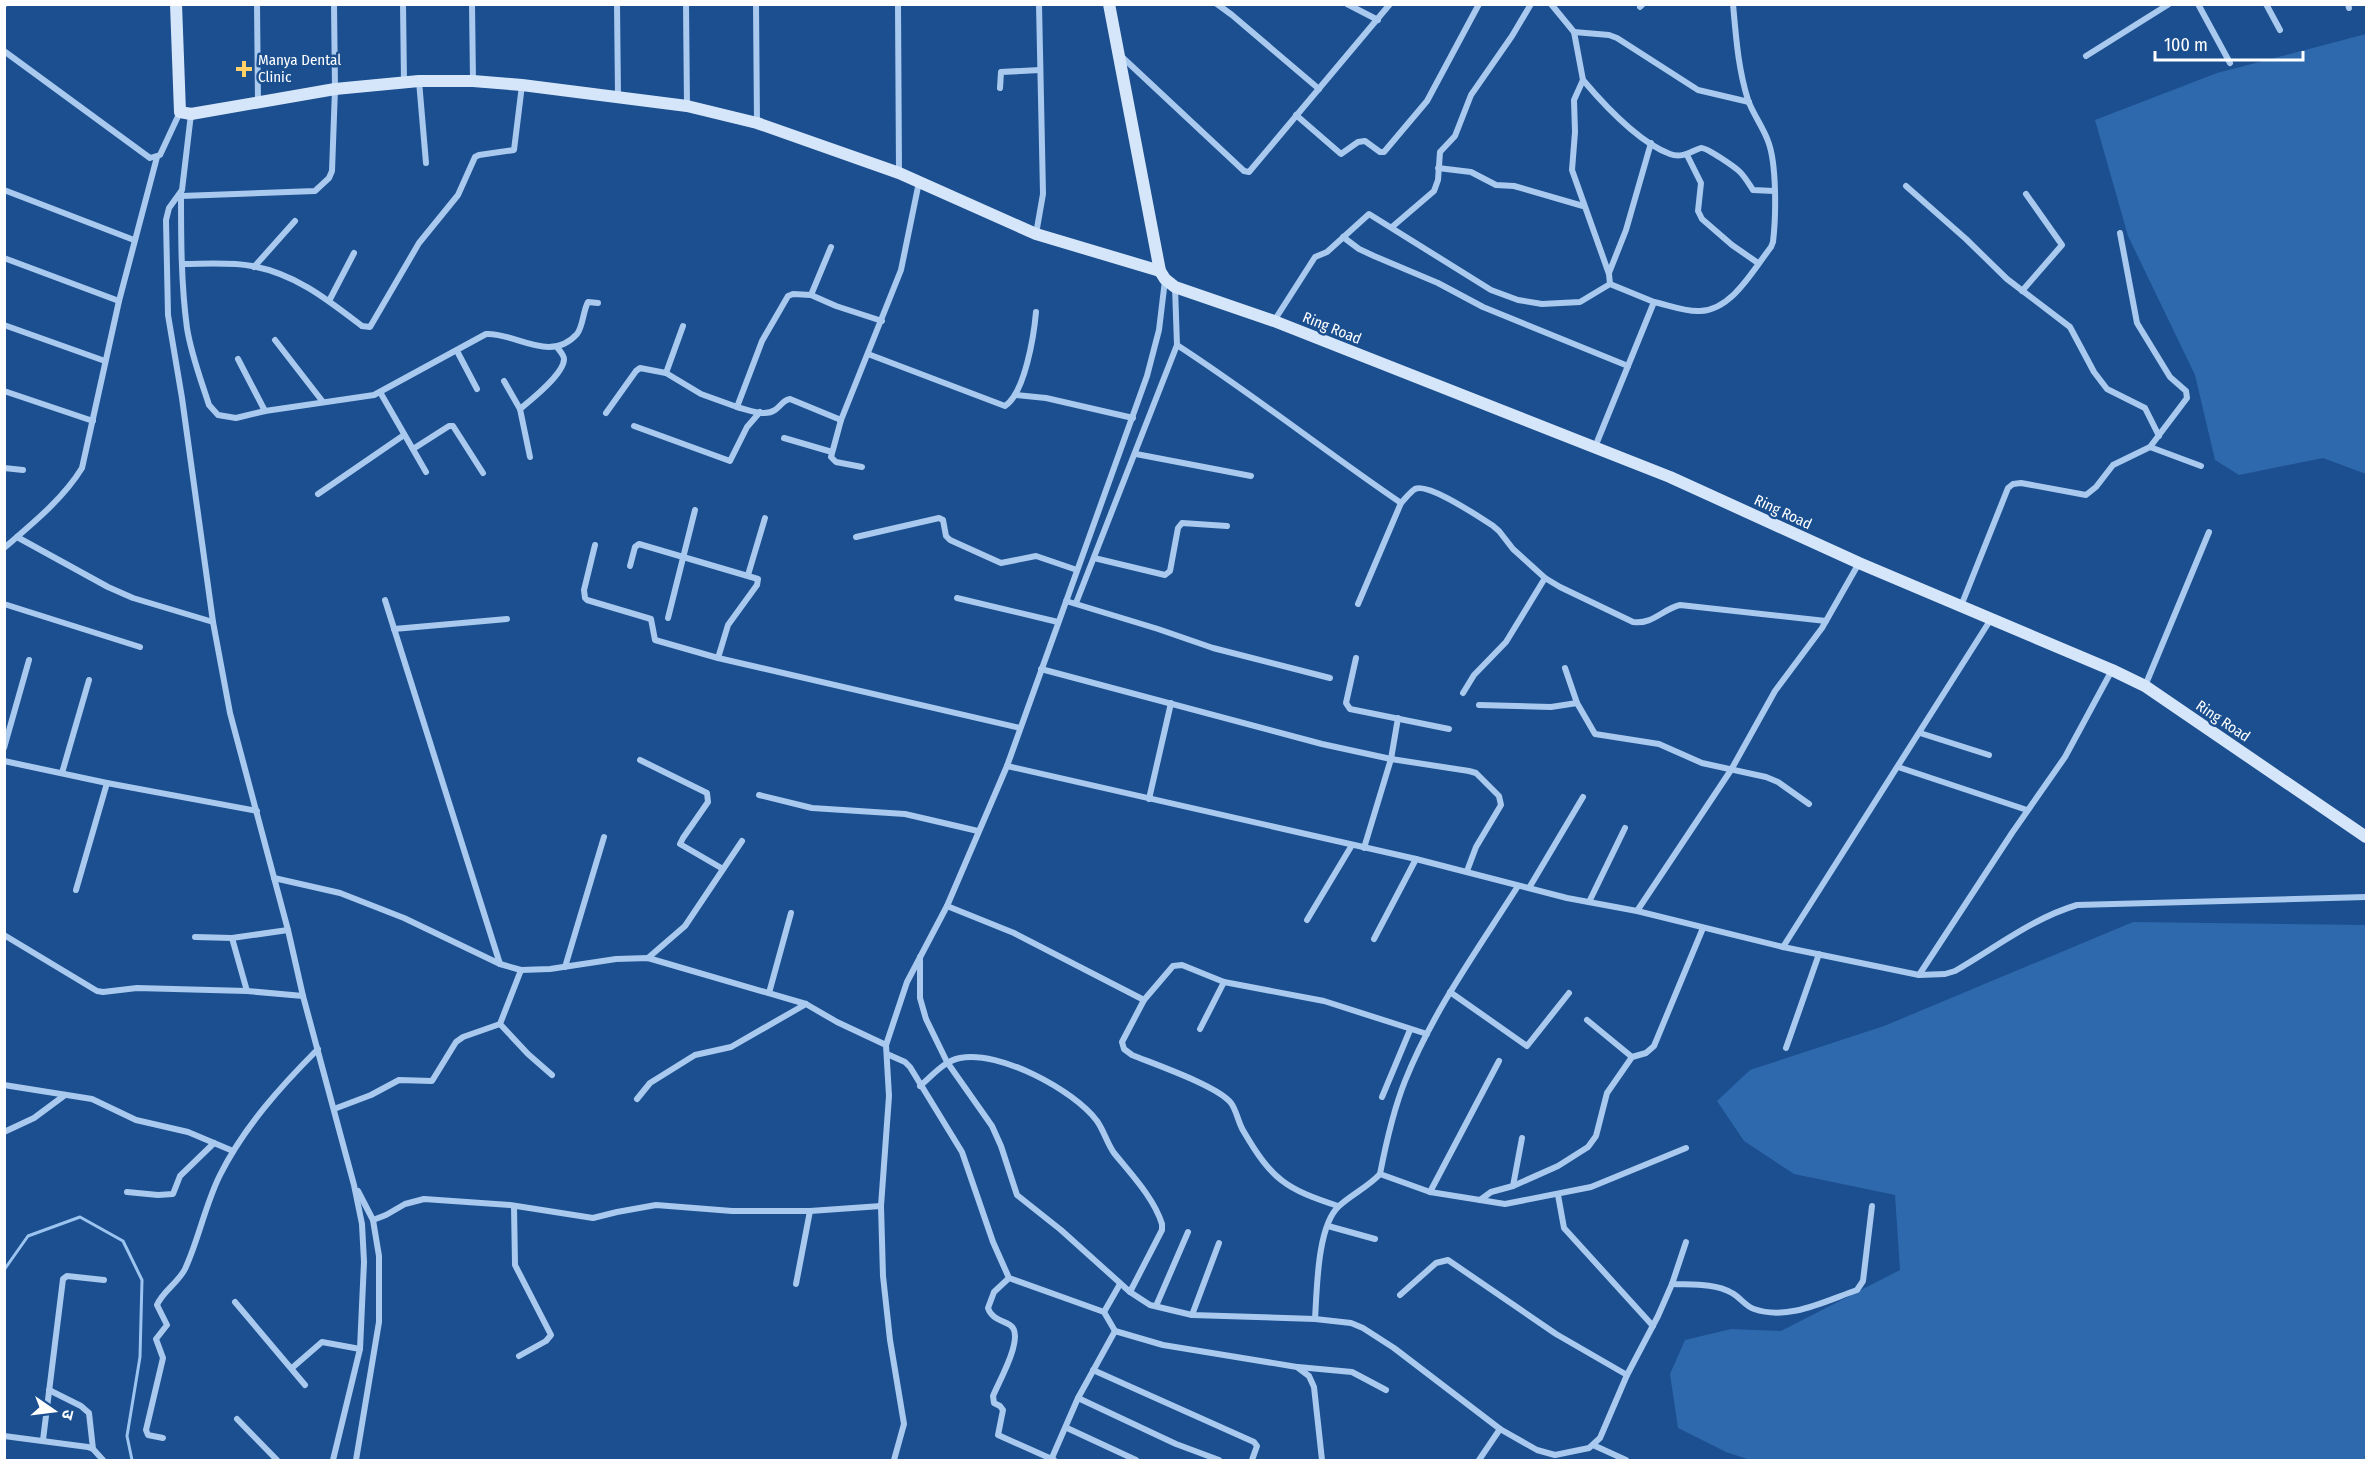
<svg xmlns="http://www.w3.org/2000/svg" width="2371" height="1465" font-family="'Fira Sans Condensed','Noto Sans Devanagari',sans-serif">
	<rect width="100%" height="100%" fill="#1b4f8f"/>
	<!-- green -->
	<g fill="#2e69ad">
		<polygon points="2366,34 2366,474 2323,458 2239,475 2215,460 2195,375 2128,236 2095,120 2217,73"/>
		<polygon points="2133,922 2366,925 2366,1460 1750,1460 1726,1452 1678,1428 1670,1374 1685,1340 1731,1329 1781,1331 1900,1270 1895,1195 1794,1174 1744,1141 1717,1101 1750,1070 1884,1026"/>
	</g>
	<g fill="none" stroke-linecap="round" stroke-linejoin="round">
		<!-- stream -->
		<polyline stroke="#9cc4f0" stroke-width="3" points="4,1270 28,1236 80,1217 123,1241 142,1280 140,1357 127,1436 132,1460"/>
		<!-- street -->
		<g stroke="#a9c9ee" stroke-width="6">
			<polyline points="257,4 258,103"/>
			<polyline points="403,4 404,82"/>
			<polyline points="472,4 473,81"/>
			<polyline points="617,4 618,96"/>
			<polyline points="686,4 687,106"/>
			<polyline points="756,4 757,123"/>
			<polyline points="898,4 899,173"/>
			<polyline points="1217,4 1232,15 1319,89"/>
			<polyline points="1347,4 1378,20"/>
			<polyline points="1551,4 1574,32 1583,80 1574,100 1575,132 1572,170 1609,274 1610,284"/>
			<polyline points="2198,4 2230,63"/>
			<polyline points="2266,4 2280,30"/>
			<polyline points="2348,4 2349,8"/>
			<polyline points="4,5 5,4"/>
			<polyline points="1640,7 1643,4"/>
			<polyline points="1574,32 1609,35 1617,38 1698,90 1749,102"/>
			<polyline points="4,51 150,158 160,155 180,112"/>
			<polyline points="1121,56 1244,171 1249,172 1390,4"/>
			<polyline points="2086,56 2169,4"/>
			<path d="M 1583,80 C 1605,106 1638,142 1670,154 C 1682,159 1691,151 1701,148 C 1706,147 1735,167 1740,172 C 1745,177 1749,184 1753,190 L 1774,191"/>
			<polyline points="419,81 426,163"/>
			<polyline points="1000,88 1001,72 1040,70"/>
			<polyline points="191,114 182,190 169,208 166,220 168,315 182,398 213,622 230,713 288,930 303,996 354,1185 362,1224 364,1262 360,1349 333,1460"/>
			<polyline points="1296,115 1341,154 1358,142 1365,141 1380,152 1384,152 1427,101 1479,4"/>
			<polyline points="1687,155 1701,183 1698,211 1702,219 1732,245 1758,263"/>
			<polyline points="1438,168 1471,172 1496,185 1514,186 1583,206"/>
			<polyline points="1906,186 1966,239 2007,279 2070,327 2094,372 2107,389 2145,408 2159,436"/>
			<polyline points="4,190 134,240"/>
			<path d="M 181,192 C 181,237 181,284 187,328 C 191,354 201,380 209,405 L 218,415 L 236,418 L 265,411 L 374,395 L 486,334 C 515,332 550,364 577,334 C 583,327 583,311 588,302 L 598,303"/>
			<polyline points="181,196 315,191 329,178 332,171 335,89 334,4"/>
			<polyline points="1392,227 1434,191 1438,180 1440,152 1455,136 1471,95 1512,36 1531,4"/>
			<polyline points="1036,234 1043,194 1039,4"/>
			<polyline points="1343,237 1359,249 1374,256 1438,283 1483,307 1628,366"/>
			<polyline points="831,247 811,295 836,306 882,321"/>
			<polyline points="4,258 119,301"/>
			<path d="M 182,264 C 205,264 230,262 252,266 C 296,274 328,300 362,326 L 370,327 L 419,243 L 458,195 L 475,157 L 479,155 L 514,150 L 522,85"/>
			<polyline points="254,267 295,221"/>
			<polyline points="1609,273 1626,230 1651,143"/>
			<path d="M 1175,287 L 1177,345 C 1254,395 1326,452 1401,503 C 1405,499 1410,492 1415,489 C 1428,482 1479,517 1492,525 L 1499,531 L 1513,549 L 1545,578 L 1560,587 L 1633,622 C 1652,625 1663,609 1680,605 L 1826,621"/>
			<polyline points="2022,291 2062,245 2026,194"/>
			<polyline points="329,301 354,253"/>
			<polyline points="1274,321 1315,257 1327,252 1369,214 1491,290 1518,300 1542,304 1580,302 1610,284 1654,302"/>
			<polyline points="4,325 105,361"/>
			<polyline points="275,340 323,402"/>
			<polyline points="457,351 477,389"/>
			<path d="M 868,354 L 1005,406 C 1025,393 1034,335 1036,312"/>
			<polyline points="238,359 265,411"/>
			<polyline points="666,373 683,326"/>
			<polyline points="504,381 520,409"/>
			<polyline points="4,391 93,421"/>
			<polyline points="380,392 426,472"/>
			<polyline points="1015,395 1046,398 1133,418"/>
			<path d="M 737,407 C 748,410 765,417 775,410 C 781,406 783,400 790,399 L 841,420"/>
			<polyline points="606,413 636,371 640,368 666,373 701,394 737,407 762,341 788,296 793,294 811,295"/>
			<polyline points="634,426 730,461 747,427 760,412"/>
			<polyline points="784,438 832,452"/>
			<path d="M 1595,447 L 1654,302 C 1668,305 1685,312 1700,311 C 1732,310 1753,270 1771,247 L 1773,242 C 1776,217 1777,164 1768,141 C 1763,127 1753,114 1748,100 C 1738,68 1736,37 1733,4"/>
			<polyline points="2150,447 2201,466"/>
			<polyline points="413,449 449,426 453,426 483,473"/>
			<polyline points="1136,454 1251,476"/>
			<path d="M 530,457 L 520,409 C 531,400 564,374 564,359 C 564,355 559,350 557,347"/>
			<polyline points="862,467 836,462 831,457 841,420 901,270 919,182"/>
			<polyline points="4,468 23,470"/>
			<polyline points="318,494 404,435"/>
			<polyline points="17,537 108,587 133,598 213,622"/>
			<polyline points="856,537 939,518 943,520 946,536 950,540 1001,563 1036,556 1077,570"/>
			<polyline points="595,545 584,590 585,598 587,600 651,619 655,640 718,658"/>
			<path d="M 4,548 C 32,524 63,499 82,468 L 119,301 L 157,157"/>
			<polyline points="1094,558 1165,575 1170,571 1178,528 1182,523 1227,526"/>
			<polyline points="630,566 635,547 639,544 758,579 757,585 728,625 718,658 1020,728"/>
			<polyline points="748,575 765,518"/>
			<polyline points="957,598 1058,622"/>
			<polyline points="385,600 500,964"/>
			<polyline points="1066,601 1158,629 1213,648 1330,678"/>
			<polyline points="1076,603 1177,345"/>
			<polyline points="4,604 140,647"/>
			<polyline points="1358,604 1401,503"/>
			<polyline points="1961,606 2008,488 2013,484 2021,483 2086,495 2096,487 2113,465 2150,447 2187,398 2186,391 2170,377 2137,323 2120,233"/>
			<polyline points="668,618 695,510"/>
			<polyline points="394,629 507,619"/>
			<polyline points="1356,658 1346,703 1350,709 1449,729"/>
			<polyline points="1565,668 1577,703"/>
			<polyline points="1041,669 1322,744 1391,759 1469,771 1476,773 1499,796 1501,805 1476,847 1467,871"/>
			<polyline points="2145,686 2209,532"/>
			<polyline points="1463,693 1474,675 1506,642 1545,578"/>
			<polyline points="1479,705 1551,707 1577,703 1595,734 1659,744 1702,763 1766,777 1778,782 1809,804"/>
			<polyline points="1920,733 1989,755"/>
			<polyline points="4,748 29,660"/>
			<polyline points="640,760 707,793 708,802 683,838 680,844 723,869"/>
			<polyline points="4,761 107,783 257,811"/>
			<polyline points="1007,766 1416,859 1567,898 1637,911 1731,770 1775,691 1822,628 1859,563"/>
			<polyline points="1898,767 2027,810"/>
			<polyline points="62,773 89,680"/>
			<polyline points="759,795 812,808 905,814 978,831"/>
			<polyline points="1149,799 1171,703"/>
			<polyline points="1364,848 1391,759 1398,718"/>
			<polyline points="274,878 340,893 404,918 500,964 521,970 550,969 616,959 648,958 806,1004 837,1022 886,1045"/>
			<path d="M 1518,886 C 1478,949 1433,1011 1405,1081 C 1393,1111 1386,1143 1380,1174 L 1430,1192 L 1505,1204 L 1591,1187 L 1686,1148"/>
			<polyline points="1529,888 1583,797"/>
			<polyline points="76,890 107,783"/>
			<polyline points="1589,902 1625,828"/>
			<polyline points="947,906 1014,933 1144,1000"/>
			<polyline points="1637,911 1783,947 1919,975 2012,833 2065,757 2112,670"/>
			<polyline points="1307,920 1352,845"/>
			<polyline points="4,935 97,991 103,992 137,988 247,991 303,996"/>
			<polyline points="195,937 232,938 288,930"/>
			<polyline points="232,938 247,991"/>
			<polyline points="1374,939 1416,859"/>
			<polyline points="1783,947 1991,619"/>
			<polyline points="920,957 920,998 926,1019 947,1062 992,1126 1001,1146 1017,1195 1061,1230 1130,1292 1150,1305 1192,1315 1315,1319 1351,1323 1363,1328 1394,1348 1500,1429"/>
			<polyline points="648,958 685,926 742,841"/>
			<polyline points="565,967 604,837"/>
			<polyline points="521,970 500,1024 528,1054 552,1075"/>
			<path d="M 1919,975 L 1945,974 L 1955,971 C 1995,948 2033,918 2077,905 L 2366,897"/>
			<polyline points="1450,992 1527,1046 1569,993"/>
			<polyline points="769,993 791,913"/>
			<polyline points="1200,1029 1224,982"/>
			<polyline points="1786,1048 1819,954"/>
			<polyline points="887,1054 905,1062 910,1067 962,1152 993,1242 1009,1278 1104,1312 1115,1331 1163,1345 1297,1367 1309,1376 1314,1387 1322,1460"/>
			<polyline points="1632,1057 1646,1053 1654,1046 1703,928"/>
			<polyline points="4,1085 92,1099 136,1120 188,1132 233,1151"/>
			<path d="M 920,1086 C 932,1076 944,1061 960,1058 C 999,1050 1074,1090 1097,1121 C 1104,1131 1107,1143 1114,1153 C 1131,1174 1154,1198 1162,1224 L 1162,1230 L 1130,1292"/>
			<polyline points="1382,1097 1410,1030"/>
			<polyline points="637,1099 650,1083 695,1055 731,1047 806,1004"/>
			<polyline points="334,1109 371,1095 399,1080 432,1081 456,1042 463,1037 500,1024"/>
			<polyline points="4,1132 34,1118 65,1095"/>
			<polyline points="1513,1186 1522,1138"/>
			<polyline points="127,1192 158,1195 173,1194 180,1176 214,1143"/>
			<polyline points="1430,1192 1499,1061"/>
			<polyline points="1558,1195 1564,1228 1653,1326"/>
			<polyline points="1480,1200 1491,1192 1513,1186 1558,1166 1588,1147 1596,1136 1607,1093 1632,1057 1587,1020"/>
			<polyline points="514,1206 515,1265 551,1335 546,1341 519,1356"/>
			<path d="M 1338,1206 C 1286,1189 1272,1180 1244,1132 C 1238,1123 1237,1111 1231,1103 C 1218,1086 1154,1064 1132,1055 L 1124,1049 L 1122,1042 L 1144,1000 L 1173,966 L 1182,965 L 1224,982 L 1324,1001 L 1427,1034"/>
			<polyline points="373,1220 386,1215 405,1204 424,1199 510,1205 593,1218 617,1212 656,1205 732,1211 810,1211 881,1206"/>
			<polyline points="1328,1226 1375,1239"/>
			<path d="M 1009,1278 L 994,1292 L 988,1308 C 991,1318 1001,1320 1010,1325 C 1026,1335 999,1381 993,1396 L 994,1403 L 1000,1406 L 1003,1410 L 998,1435 L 1054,1460"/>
			<polyline points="796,1284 810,1211"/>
			<path d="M 1672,1284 C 1692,1285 1714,1283 1732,1293 C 1740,1297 1745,1306 1754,1309 C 1788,1321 1825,1301 1857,1290 L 1863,1281 L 1872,1206"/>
			<polyline points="1400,1295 1436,1263 1448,1260 1556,1334 1627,1375"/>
			<polyline points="235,1302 305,1385"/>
			<polyline points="1156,1306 1188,1232"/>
			<polyline points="1104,1312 1120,1284"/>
			<polyline points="1192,1315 1219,1243"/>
			<path d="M 1315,1319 C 1317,1290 1317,1226 1339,1206 C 1352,1194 1368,1187 1380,1174"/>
			<polyline points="1298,1367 1352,1372 1386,1390"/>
			<polyline points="292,1368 322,1342 360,1349"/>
			<polyline points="1093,1370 1254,1442 1257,1446 1252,1460"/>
			<polyline points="49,1390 81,1406 89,1413 93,1449"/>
			<polyline points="1078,1398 1176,1444 1219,1460"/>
			<polyline points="237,1419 277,1460"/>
			<polyline points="1067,1428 1136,1460"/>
			<polyline points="4,1436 88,1447 93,1449 103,1460"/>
			<path d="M 163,1438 L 148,1435 L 146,1430 L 163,1358 L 156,1339 L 167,1325 L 157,1305 C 163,1291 178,1283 185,1269 C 199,1239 205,1205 220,1175 C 244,1127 281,1086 318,1049"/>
			<polyline points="43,1440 63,1279 67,1276 104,1280"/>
			<polyline points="1593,1445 1626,1460"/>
			<polyline points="356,1460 379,1322 379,1256 373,1220 358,1191"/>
			<polyline points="894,1460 904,1424 890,1340 883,1276 881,1206 889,1096 886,1045 907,982 947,906 1007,766 1147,376 1159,330 1165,280"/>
			<polyline points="1051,1460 1078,1398 1115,1331"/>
			<polyline points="1479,1460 1500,1429 1537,1450 1555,1455 1589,1448 1600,1438 1627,1375 1658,1316 1672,1284 1686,1242"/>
		</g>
		<!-- secondary -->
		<g stroke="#d6e6fa" stroke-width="12">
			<polyline points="176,4 180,112 191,114 335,89 419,81 473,81 522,85 687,106 757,123 899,173 1036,234 1160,271"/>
			<polyline points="1109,4 1160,271 1165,279 1175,287 1274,321 1670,477 1859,563 2112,670 2145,686 2366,837"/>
		</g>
	</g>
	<!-- markers -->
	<path fill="#ffd166" stroke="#1b4f8f" stroke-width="2" d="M241 60h6v6h6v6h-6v6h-6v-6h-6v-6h6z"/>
	<g text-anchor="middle" stroke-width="5" stroke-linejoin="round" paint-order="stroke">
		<!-- poi labels -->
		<g font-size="15" fill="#fff" stroke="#1b4f8f" text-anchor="start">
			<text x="258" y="65">Manya Dental<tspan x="258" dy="17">Clinic</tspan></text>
		</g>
		<!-- street labels -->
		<g font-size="15" fill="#fff" stroke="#1b4f8f">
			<text transform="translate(1332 328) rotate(22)" y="5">Ring Road</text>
			<text transform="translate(1783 512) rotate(25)" y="5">Ring Road</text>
			<text transform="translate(2223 721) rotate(34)" y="5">Ring Road</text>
		</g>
	</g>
	<!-- border -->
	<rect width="2371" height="1465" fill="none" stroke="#ffffff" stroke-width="12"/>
	<!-- north arrow -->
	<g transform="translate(54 1411) rotate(104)" stroke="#1b4f8f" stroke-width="4.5" paint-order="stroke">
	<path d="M0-4.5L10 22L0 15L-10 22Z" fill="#ffffff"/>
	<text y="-9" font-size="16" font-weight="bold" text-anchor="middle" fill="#ffffff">उ</text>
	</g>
	<!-- scale -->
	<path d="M2155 51v9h148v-9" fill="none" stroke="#ffffff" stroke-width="3"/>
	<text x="2164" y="51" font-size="18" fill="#ffffff" stroke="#1b4f8f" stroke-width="4.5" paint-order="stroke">100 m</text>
</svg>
